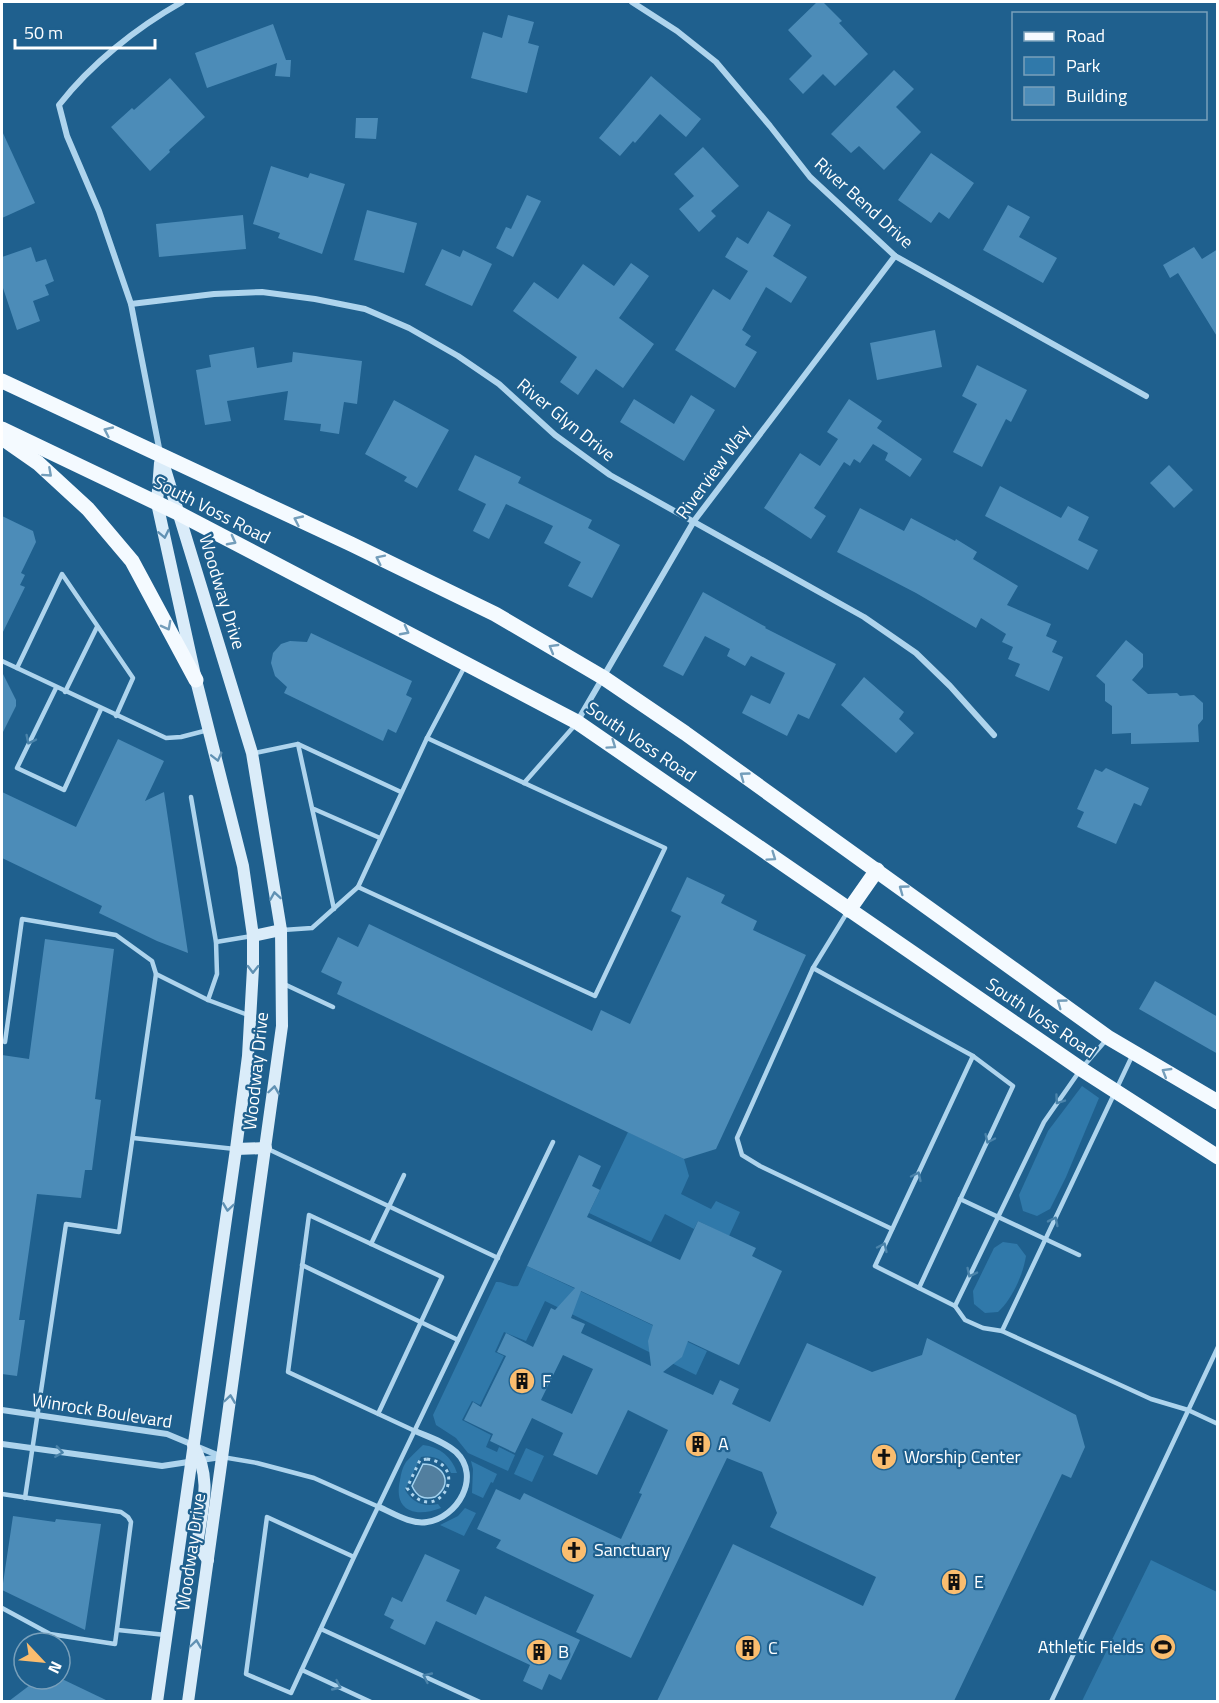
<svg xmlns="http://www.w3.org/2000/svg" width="1219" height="1703" font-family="'Titillium Web',sans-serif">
	<rect width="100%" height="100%" fill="#1f608e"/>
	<!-- green -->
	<g fill="#3079aa">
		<polygon points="1082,1086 1099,1098 1066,1177 1050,1209 1037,1216 1023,1211 1019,1195 1048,1131"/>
		<polygon points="628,1132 684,1159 689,1176 681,1194 711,1209 716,1201 740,1212 729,1236 698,1221 694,1229 665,1214 651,1242 589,1213"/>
		<path d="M 1003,1242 L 1017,1244 L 1026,1256 C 1023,1275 1012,1299 998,1312 L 985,1313 L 974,1304 L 973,1291 L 994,1248 Z"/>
		<path d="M 527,1266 L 707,1351 L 696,1375 L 545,1301 L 526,1341 L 504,1332 L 495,1352 L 504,1356 L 480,1405 L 472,1401 L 462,1420 L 491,1435 L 486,1447 L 497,1452 L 499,1447 L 515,1455 L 508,1471 L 468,1453 L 456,1438 L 436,1425 L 433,1415 L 496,1282 C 504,1281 510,1288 518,1286 Z"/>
		<path d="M 423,1445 C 440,1447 452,1457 457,1473 L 451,1473 C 445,1459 434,1455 421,1457 L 405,1490 C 413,1503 423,1507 438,1504 L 441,1508 C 415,1518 393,1511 400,1480 C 401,1474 402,1468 406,1462 C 411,1456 417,1451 423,1445 Z"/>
		<polygon points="526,1448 544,1456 532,1482 514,1474"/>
		<polygon points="471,1461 497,1474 493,1483 491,1482 483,1498 472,1493 473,1469"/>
		<polygon points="465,1508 476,1513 464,1536 440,1525 458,1516"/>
		<polygon points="1151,1560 1217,1592 1217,1701 1082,1701"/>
	</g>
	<!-- water -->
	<path fill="#527f9f" stroke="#a2d1ee" stroke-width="1.5" d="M 423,1464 C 444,1464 454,1484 435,1497 C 424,1500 417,1497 412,1486 Z"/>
	<!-- building -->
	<g fill="#4c8cb8" fill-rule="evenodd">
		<polygon points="817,2 823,2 842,21 839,23 868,54 835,86 823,74 803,94 789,79 812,56 788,30"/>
		<polygon points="508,15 534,22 528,43 539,46 527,93 471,78 483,32 502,38"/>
		<polygon points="273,24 286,60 291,60 290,77 275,76 277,63 207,88 195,53"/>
		<polygon points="894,70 914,89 896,107 921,132 884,170 859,146 851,153 831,134"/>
		<polygon points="651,76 701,119 686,137 660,114 635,143 633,141 620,156 599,138"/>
		<polygon points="170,78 205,117 169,150 170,152 150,171 111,127 132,108 134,110"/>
		<polygon points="356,118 378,118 376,139 355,138"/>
		<polygon points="2,131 35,203 2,218"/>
		<polygon points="703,147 739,186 711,211 716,216 699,232 679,209 694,196 674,174"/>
		<polygon points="931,153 974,183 949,219 939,212 931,223 898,200"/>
		<polygon points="271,166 308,178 310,173 345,184 322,254 278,238 280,233 253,224"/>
		<polygon points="527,195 541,201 513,257 496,248 506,227 511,229"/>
		<polygon points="1008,205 1030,217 1019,237 1057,258 1043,283 983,250"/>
		<polygon points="367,210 417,223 404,273 354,260"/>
		<polygon points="768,211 791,225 773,256 807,277 791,303 766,287 742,330 751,336 745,345 757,352 735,388 675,350 713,289 730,300 748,271 725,257 737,237 748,244"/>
		<polygon points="243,215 246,249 159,257 156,224"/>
		<polygon points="31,247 36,262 46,259 54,281 45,285 49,295 33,301 40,321 17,330 2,285 2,257"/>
		<polygon points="1194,247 1202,259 1218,249 1218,338 1178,273 1170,278 1163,265"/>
		<polygon points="442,249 460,257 463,250 492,264 472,306 425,285"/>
		<polygon points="631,263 649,276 619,318 654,344 623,388 596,369 578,395 560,382 577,357 513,311 534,282 558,299 583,264 614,286"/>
		<polygon points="935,330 942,367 877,380 870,343"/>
		<polygon points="254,347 257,368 292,362 293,352 362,361 357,404 344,402 339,434 320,431 321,424 284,420 288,391 227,401 231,421 205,425 196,370 211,367 209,355"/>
		<polygon points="977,365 1027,390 1011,422 1006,419 982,467 953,452 977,404 962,396"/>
		<polygon points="691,395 715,410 684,461 620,422 634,399 674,424"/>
		<polygon points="849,399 882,421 877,428 922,459 910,477 885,460 888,453 873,444 860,463 854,459 850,466 844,462 814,508 826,516 811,539 764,508 800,453 820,466 838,439 827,432"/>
		<polygon points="394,400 449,430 417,488 404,481 407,477 365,454"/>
		<polygon points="475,455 521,477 518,483 592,520 588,528 620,545 592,598 568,586 581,562 544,543 553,526 506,504 489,539 473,531 486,504 458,490"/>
		<polygon points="1169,465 1193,490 1174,508 1150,483"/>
		<polygon points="1000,486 1061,518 1068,506 1089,517 1078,540 1098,550 1088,570 985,516"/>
		<polygon points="860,508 904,531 911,518 955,541 956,539 977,552 973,559 1018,586 1007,605 1051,624 1046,636 1057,641 1052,652 1063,657 1049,691 1015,676 1020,664 1008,659 1013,647 1002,642 1006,634 981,618 976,628 916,593 837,552"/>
		<polygon points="2,516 33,531 36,542 21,573 25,575 20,585 25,587 2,634"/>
		<polygon points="703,592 766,627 765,628 836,664 809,719 798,714 787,736 742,713 751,695 770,704 785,673 751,656 745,666 727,656 730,649 705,636 683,676 663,666"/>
		<polygon points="311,633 412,681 406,695 412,698 396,733 388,729 383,741 284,693 287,687 275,676 271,663 273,653 281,644 290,641 307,642"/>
		<polygon points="1126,640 1143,654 1143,667 1132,680 1148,694 1177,693 1180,696 1194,695 1203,703 1203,719 1198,725 1199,742 1131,744 1131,733 1112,734 1112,706 1105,701 1105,684 1096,676"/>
		<polygon points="2,672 16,700 16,706 2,734"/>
		<polygon points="864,677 904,712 899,719 914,733 896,753 841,705"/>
		<polygon points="118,739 164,761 145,801 164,792 188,953 157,941 99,913 102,906 2,858 2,792 76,827"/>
		<polygon points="1106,768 1149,788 1141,806 1134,803 1116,844 1077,827 1084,812 1077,809 1095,769 1102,772"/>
		<polygon points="687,877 725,895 721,903 757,921 753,930 806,955 716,1149 684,1159 337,994 342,982 321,972 338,937 358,947 369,924 592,1031 601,1010 630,1024 681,916 671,911"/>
		<polygon points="45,939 114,949 95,1099 101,1100 92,1170 85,1170 81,1198 37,1194 19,1320 25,1320 17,1376 2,1374 2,1055 29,1059"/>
		<polygon points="1155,981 1218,1017 1218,1054 1139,1009"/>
		<path d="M 579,1155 L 601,1166 L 592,1186 L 600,1190 L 587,1217 L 680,1260 L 698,1221 L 756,1248 L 752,1256 L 782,1271 L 739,1365 L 688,1341 L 682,1357 L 663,1372 L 713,1395 L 720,1380 L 739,1389 L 732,1404 L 770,1422 L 807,1343 L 872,1372 L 922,1355 L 927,1338 L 1076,1415 L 1085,1447 L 1071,1478 L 1062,1474 L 954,1701 L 657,1701 L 733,1544 L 863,1606 L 876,1577 L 770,1527 L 777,1513 L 762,1472 L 727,1458 L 631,1658 L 576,1632 L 594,1595 L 496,1548 L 501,1540 L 477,1529 L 496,1489 L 520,1500 L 524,1493 L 621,1539 L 642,1494 L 639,1493 L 668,1430 L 628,1410 L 597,1475 L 553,1455 L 563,1433 L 532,1418 L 515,1453 L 490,1441 L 493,1434 L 464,1420 L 473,1402 L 481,1407 L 506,1356 L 497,1352 L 506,1333 L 533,1347 L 551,1308 L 555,1310 L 575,1288 L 527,1266 ZM 581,1291 L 653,1325 L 648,1341 L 651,1366 L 581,1333 L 585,1324 L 571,1318 ZM 563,1355 L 593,1369 L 572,1414 L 541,1400 Z"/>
		<polygon points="13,1516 55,1522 56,1519 101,1524 85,1630 2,1590"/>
		<polygon points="425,1554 460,1570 446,1601 476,1615 485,1596 580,1640 561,1680 549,1674 542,1690 523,1681 530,1665 436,1621 425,1645 390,1628 394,1620 384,1615 392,1597 402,1602"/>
		<polygon points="38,1679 62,1679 108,1701 9,1701"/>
	</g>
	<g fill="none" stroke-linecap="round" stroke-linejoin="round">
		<!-- path -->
		<path stroke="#aed4ed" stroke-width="3" stroke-dasharray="3 4.5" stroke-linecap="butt" d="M 427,1459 C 473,1465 436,1530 407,1488 L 420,1460 Z"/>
		<!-- lane -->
		<g stroke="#aed4ed" stroke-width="4.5">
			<polyline points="2,661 166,738 181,737 208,730"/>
			<polyline points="17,668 62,574 133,678 116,716"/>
			<polyline points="56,688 17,768 64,790 101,709"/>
			<polyline points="65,692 97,627"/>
			<polyline points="298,744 334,909"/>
			<polyline points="255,753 298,744 401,792"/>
			<polyline points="524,783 576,724"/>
			<polyline points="191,797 216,942 217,974 208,1000"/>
			<polyline points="314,809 380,838"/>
			<polyline points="358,887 595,996 665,848 427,738"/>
			<polyline points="848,911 813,968 737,1138 742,1155 760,1166 892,1229"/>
			<polyline points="283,930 312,928 358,887 427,738 465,666"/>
			<polyline points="216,942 252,936"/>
			<polyline points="813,968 973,1056 1013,1086 919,1288"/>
			<polyline points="284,984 333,1007"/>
			<polyline points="5,1042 22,919 116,935 152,961 156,974 208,1000 248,1015"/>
			<polyline points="973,1056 875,1266 955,1306 965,1320 983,1328 1002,1331 1151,1399 1188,1410 1218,1424"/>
			<polyline points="133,1138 235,1149"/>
			<polyline points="268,1149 498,1258"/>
			<polyline points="960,1199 1079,1255"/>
			<polyline points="371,1244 404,1175"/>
			<polyline points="302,1265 458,1340"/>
			<polyline points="955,1306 1044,1122 1081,1069 1107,1039"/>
			<polyline points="1002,1331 1133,1054"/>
			<polyline points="378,1414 442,1277 309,1215 288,1372 415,1431"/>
			<polyline points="222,1457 257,1463 314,1478 379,1507"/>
			<polyline points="2,1494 121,1512 128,1517 131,1522 115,1644 50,1634 2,1608"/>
			<polyline points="25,1498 66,1224 119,1232 156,974"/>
			<polyline points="354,1557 267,1517 246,1674 291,1693 354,1557 553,1142"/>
			<polyline points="321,1629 480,1702"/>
			<polyline points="118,1630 166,1635"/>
			<polyline points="302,1670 371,1702"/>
			<polyline points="1051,1702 1218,1347"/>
		</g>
		<!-- street -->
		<g stroke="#aed4ed" stroke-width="6">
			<polyline points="632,2 677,31 716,62 770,126 810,177 895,256 1146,396"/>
			<polyline points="131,304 214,294 262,292 315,299 365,309 409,328 458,356 499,384 555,435 610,475 864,617 916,653 950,686 994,735"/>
			<path d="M 160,453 L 131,304 L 99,211 L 67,136 L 59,105 C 91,64 136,28 182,2"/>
			<polyline points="577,722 694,521 895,256"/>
			<polyline points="2,1410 167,1434 222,1457"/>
			<polyline points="2,1444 162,1466 221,1457"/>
			<path d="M 379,1507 C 393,1513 411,1525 427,1522 C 457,1518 482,1477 456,1452 C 445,1442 429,1437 415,1431"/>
		</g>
		<!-- secondary -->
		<g stroke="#daecf9" stroke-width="12">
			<polyline points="161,456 252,753 281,930 282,1026 188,1702"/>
			<polyline points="253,936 281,930"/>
			<polyline points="236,1149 266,1148"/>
			<path d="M 193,1445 C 213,1479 202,1508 197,1545 L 208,1560"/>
			<polyline points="157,1702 236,1149 248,1056 253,968 253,936 243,866 196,680 157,503 160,463"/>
		</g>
		<!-- primary -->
		<g stroke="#f4faff" stroke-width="15">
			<polyline points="2,381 351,544 495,614 604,678 685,733 1109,1038 1218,1102"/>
			<polyline points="2,429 180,514 577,722 1081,1069 1218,1157"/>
			<polyline points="2,438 38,463 88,509 132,561 196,680"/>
			<polyline points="849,910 877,870"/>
		</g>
	</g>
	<!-- one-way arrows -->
	<defs><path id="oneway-chevron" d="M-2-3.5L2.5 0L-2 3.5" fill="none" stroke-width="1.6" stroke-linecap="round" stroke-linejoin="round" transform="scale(1.5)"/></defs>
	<g stroke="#749ebb">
		<use href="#oneway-chevron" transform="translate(108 431) rotate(-155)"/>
		<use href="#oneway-chevron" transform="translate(48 473) rotate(42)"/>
		<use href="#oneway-chevron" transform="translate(298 520) rotate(-155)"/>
		<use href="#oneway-chevron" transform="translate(232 541) rotate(28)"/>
		<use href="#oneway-chevron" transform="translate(380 559) rotate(-154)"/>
		<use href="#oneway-chevron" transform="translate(167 626) rotate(62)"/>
		<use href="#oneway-chevron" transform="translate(405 631) rotate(28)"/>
		<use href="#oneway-chevron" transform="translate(553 648) rotate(-150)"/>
		<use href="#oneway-chevron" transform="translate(612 745) rotate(35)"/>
		<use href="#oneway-chevron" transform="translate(744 776) rotate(-144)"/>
		<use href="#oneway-chevron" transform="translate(772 857) rotate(35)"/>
		<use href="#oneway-chevron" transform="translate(903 889) rotate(-144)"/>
		<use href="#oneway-chevron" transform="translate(1061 1003) rotate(-144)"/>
		<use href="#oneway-chevron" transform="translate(1166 1072) rotate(-149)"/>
	</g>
	<g stroke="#6091b3">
		<use href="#oneway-chevron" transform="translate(164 534) rotate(78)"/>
		<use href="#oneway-chevron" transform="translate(217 757) rotate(76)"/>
		<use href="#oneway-chevron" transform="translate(275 896) rotate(-99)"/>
		<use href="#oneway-chevron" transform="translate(253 969) rotate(91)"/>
		<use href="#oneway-chevron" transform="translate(274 1090) rotate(-82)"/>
		<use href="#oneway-chevron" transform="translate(228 1207) rotate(98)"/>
		<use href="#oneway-chevron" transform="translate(230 1399) rotate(-82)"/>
		<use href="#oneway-chevron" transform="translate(196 1644) rotate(-82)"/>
	</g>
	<g stroke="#4a83aa">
		<use href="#oneway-chevron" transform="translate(30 740) rotate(116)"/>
		<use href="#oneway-chevron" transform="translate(1059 1100) rotate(125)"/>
		<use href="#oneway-chevron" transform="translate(989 1139) rotate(115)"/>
		<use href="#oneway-chevron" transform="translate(917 1176) rotate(-65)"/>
		<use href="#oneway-chevron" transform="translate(1054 1221) rotate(-64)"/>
		<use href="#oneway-chevron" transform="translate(883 1247) rotate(-65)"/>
		<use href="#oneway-chevron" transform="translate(971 1273) rotate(116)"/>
		<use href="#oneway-chevron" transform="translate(59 1452) rotate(8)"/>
		<use href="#oneway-chevron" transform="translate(427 1677) rotate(-155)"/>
		<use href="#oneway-chevron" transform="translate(337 1686) rotate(25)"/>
	</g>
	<!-- icons -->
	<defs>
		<g id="building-disc" transform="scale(1.35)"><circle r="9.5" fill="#fabd6f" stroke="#1f608e"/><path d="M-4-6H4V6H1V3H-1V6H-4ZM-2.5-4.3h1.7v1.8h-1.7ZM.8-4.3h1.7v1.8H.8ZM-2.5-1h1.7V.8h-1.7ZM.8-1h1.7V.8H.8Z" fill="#111"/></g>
		<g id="church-disc" transform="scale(1.35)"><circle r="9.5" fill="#fabd6f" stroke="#1f608e"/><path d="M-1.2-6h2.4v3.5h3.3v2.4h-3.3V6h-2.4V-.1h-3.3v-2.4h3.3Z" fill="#111"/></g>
		<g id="stadium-disc" transform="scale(1.35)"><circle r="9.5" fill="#fabd6f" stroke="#1f608e"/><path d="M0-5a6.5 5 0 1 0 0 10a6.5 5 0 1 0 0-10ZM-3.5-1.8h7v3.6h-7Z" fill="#111"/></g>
	</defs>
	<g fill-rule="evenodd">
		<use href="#building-disc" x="522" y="1381"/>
		<use href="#building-disc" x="698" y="1444"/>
		<use href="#church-disc" x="884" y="1457"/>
		<use href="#church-disc" x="574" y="1550"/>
		<use href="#building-disc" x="954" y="1582"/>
		<use href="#stadium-disc" x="1163" y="1647"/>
		<use href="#building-disc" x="748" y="1648"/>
		<use href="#building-disc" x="539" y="1652"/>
	</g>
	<g text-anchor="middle" stroke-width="4.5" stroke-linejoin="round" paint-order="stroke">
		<!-- street labels -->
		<g font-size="18" fill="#fff" stroke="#1f608e">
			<text transform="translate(864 203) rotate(42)" y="6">River Bend Drive</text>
			<text transform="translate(566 420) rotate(39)" y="6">River Glyn Drive</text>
			<text transform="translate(713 472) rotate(-54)" y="6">Riverview Way</text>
			<text transform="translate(212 510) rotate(27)" y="6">South Voss Road</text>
			<text transform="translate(222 592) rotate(73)" y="6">Woodway Drive</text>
			<text transform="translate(641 742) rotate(34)" y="6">South Voss Road</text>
			<text transform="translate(1041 1018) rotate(34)" y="6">South Voss Road</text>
			<text transform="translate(256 1071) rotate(-84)" y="6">Woodway Drive</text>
			<text transform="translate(102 1411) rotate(9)" y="6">Winrock Boulevard</text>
			<text transform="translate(191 1552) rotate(-82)" y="6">Woodway Drive</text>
		</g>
		<!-- poi labels -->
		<g font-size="18" fill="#fff" stroke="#1f608e" text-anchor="start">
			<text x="542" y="1387">F</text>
			<text x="718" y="1450">A</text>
			<text x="904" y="1463">Worship Center</text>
			<text x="594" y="1556">Sanctuary</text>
			<text x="974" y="1588">E</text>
			<text x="1144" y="1653" text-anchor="end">Athletic Fields</text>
			<text x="768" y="1654">C</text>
			<text x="558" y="1658">B</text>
		</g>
	</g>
	<!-- border -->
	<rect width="1219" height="1703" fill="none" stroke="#ffffff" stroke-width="6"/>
	<!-- legend -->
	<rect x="1012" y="12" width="195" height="108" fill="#1f608e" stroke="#79a0bb" stroke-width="1.5"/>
	<rect x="1024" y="32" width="30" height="9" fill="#f4faff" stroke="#79a0bb" stroke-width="1.5"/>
	<text x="1066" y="42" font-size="18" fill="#ffffff">Road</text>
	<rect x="1024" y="57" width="30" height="18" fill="#3079aa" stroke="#79a0bb" stroke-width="1.5"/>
	<text x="1066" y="72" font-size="18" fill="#ffffff">Park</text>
	<rect x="1024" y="87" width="30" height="18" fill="#4c8cb8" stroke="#79a0bb" stroke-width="1.5"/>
	<text x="1066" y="102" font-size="18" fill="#ffffff">Building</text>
	<!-- north arrow -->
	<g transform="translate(42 1661) rotate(116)"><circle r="28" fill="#1f608e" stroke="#79a0bb" stroke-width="1.5"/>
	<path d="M0-4.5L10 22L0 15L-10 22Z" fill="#fabd6f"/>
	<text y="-9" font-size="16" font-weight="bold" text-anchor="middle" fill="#ffffff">N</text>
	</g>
	<!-- scale -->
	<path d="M15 39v9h140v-9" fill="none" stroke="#ffffff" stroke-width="3"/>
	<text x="24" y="39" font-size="18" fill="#ffffff" stroke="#1f608e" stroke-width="4.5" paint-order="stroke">50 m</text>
</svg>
